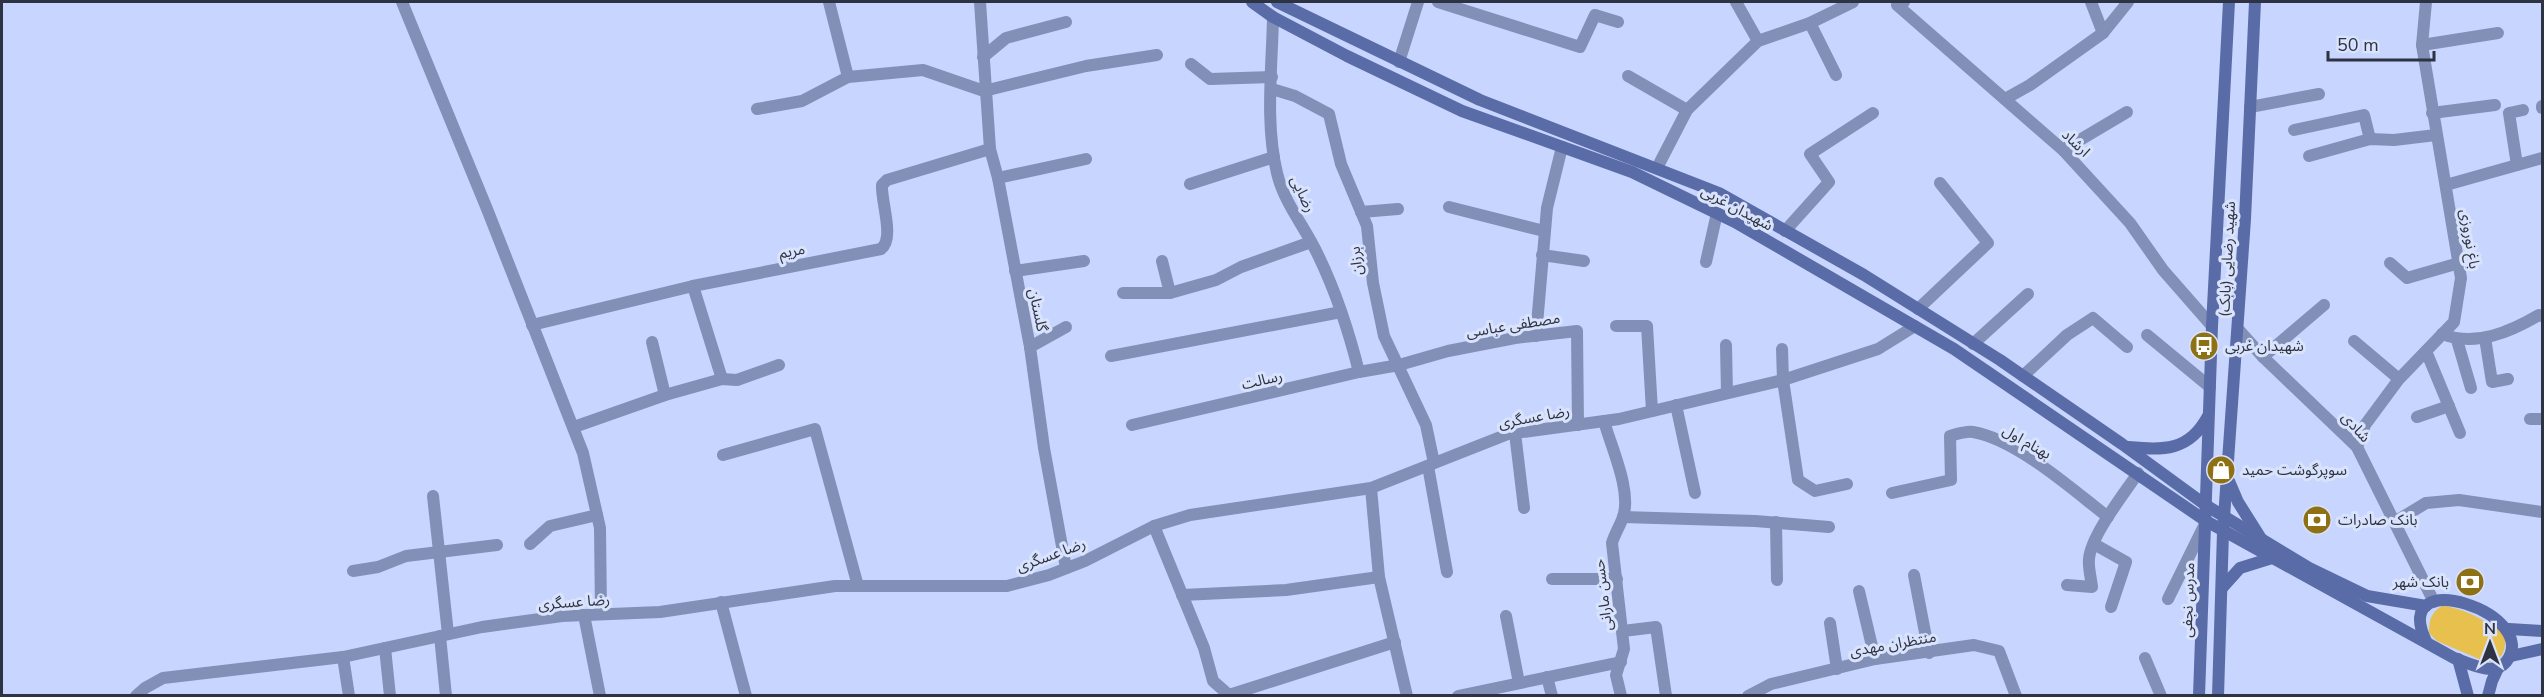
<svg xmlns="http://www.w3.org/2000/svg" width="2544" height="697" font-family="'Nunito Sans','Noto Sans Arabic',sans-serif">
	<rect width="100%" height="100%" fill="#c7d5ff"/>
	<!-- green -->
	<path fill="#e7c04d" d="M 2442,606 C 2462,607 2489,622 2505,635 C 2506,650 2503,662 2486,662 L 2437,641 L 2429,633 C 2429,621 2430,613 2442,606 Z"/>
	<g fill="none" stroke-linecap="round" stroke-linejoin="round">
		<!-- minor -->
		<g stroke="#8290b8" stroke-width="12">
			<polyline points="402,2 487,209 583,453 600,528 601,614"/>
			<polyline points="829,2 848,77"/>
			<polyline points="980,2 990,149 998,178 1030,347 1044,448 1066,568"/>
			<polyline points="1438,2 1580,47 1595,15 1618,22"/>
			<polyline points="1736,2 1758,41"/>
			<polyline points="1904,2 1897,5 2063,150 2130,223 2163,270 2212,326"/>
			<polyline points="2091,2 2103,33"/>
			<path d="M 1273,17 C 1272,69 1265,123 1277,173 C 1284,203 1305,227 1318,255 C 1336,292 1349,332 1359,372"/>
			<polyline points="1810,23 1836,75"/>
			<polyline points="2422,45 2498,33"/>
			<polyline points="983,57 1006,38 1066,22"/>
			<polyline points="1399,62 1418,2"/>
			<polyline points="1191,64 1210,79 1272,77"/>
			<polyline points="1628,76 1687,110"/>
			<polyline points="1272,89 1295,96 1329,114 1341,164 1367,226 1373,283 1384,336 1426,425 1434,463"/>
			<polyline points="2005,99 2030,85 2103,33 2128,2"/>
			<polyline points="2542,106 2542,108"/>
			<polyline points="2250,107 2319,94"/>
			<polyline points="757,109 802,101 848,77 923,70 984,91 1086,66 1157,55"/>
			<polyline points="2432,113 2495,105"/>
			<polyline points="2294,130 2364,115 2370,139"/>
			<polyline points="2063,150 2127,112"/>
			<polyline points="2309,156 2370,139 2394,140 2436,135"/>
			<polyline points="2517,165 2509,113 2523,110"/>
			<polyline points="1657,168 1687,110 1758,41 1810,23 1853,2"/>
			<polyline points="998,178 1086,159"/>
			<polyline points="1190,184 1274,157"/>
			<polyline points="2446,185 2542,158"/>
			<polyline points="1449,207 1544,231"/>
			<polyline points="1361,212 1398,209"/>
			<polyline points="1785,231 1829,182 1810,154 1873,113"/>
			<polyline points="1542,255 1584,261"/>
			<polyline points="1162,261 1170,293"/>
			<polyline points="1706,262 1717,213"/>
			<polyline points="2390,263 2407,278 2459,263"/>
			<polyline points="1015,271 1084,261"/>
			<polyline points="693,286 722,379"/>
			<polyline points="1123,293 1170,293 1216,280 1241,267 1311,242"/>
			<polyline points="1918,309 1988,243 1940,183"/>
			<path d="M 532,325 L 693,286 L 881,249 C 895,238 881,203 882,185 L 887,180 L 990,149"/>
			<polyline points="1616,326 1647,326 1652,411"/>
			<polyline points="2238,329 2263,357 2357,447 2434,602"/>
			<path d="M 2442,334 C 2476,347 2510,332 2539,315 L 2542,316"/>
			<polyline points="2147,335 2210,387"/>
			<polyline points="1536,336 1547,208 1562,147"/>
			<polyline points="2485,338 2492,382 2508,379"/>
			<polyline points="2457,340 2471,388"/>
			<polyline points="2354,341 2399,379"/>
			<polyline points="652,342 665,395"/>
			<polyline points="1973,344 2028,294"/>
			<polyline points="1726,345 1727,393"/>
			<polyline points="1030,347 1066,327"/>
			<polyline points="1782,349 1783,380 1798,480 1815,491 1847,484"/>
			<polyline points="2426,351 2460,433"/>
			<polyline points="1111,356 1341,312"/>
			<polyline points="2263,357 2324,305"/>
			<polyline points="2023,376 2067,335 2093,318 2127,347"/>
			<polyline points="1676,405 1695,493"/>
			<polyline points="2417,417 2449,406"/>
			<polyline points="2530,419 2542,419"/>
			<path d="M 1604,421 C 1611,447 1632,491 1623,517 C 1620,526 1615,533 1612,543 L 1624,649 L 1616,675 L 1621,696"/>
			<polyline points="1132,425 1359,372 1399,365 1448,351 1515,338 1577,331 1578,425"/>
			<polyline points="574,427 665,395 722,379 737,380 779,365"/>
			<polyline points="1515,433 1524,508"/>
			<polyline points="2357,447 2365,425 2399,379 2454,322 2461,278 2422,45 2426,2"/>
			<polyline points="723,455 815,429 858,586"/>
			<polyline points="1428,466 1447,572"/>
			<polyline points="1371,488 1379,577 1407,696"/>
			<path d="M 1892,493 L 1951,480 L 1950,436 C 1957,434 1966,431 1973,432 C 2016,439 2073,490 2108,517"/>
			<polyline points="433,496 448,634"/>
			<polyline points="1623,517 1755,521 1829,527"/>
			<polyline points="2396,521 2426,503 2459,500 2542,512"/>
			<polyline points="1776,522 1777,580"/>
			<polyline points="1154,526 1204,648 1213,681 1230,696"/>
			<polyline points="530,544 550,526 597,515"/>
			<polyline points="2094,544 2126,562 2111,607"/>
			<polyline points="353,571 378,567 406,556 497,545"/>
			<polyline points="1914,575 1929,653"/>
			<polyline points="1552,579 1617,579"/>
			<path d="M 2067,585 L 2092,587 C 2091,578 2088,567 2089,559 C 2091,535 2124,494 2138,473"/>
			<polyline points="1859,591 1875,659"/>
			<polyline points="1182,595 1286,590 1379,577"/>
			<polyline points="2168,599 2206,522"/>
			<polyline points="721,602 746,696"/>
			<polyline points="584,615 600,696"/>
			<polyline points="1506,616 1519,683"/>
			<polyline points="1830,623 1837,669"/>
			<polyline points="1623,631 1656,627 1666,696"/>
			<polyline points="440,636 446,696"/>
			<polyline points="385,648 390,696"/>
			<polyline points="343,657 349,696"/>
			<polyline points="2145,658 2161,696"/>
			<polyline points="1547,677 1552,696"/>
			<polyline points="1229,695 1395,642"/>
			<polyline points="136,696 145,688 163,678 343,657 482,627 562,616 660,612 835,586 1007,586 1049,575 1085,561 1154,526 1190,515 1371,488 1508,434 1619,419 1783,380 1878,349 1915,326"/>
			<polyline points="1458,696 1621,662"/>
			<polyline points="1748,696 1771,684 1875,659 1974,645 1999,651 2016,696"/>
		</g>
		<!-- secondary -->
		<g stroke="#5a6ca7" stroke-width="12">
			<path d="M 1252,2 L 1273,17 L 1347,56 L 1462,111 L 1632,172 L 1735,222 L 1954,349 L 2206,521 L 2454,658 C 2469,663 2493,677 2506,662 C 2544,614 2388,562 2426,641"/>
			<polyline points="1277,2 1480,100 1719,193 1864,275 2000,360 2122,444 2207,506 2309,568 2367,596 2426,606"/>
			<path d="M 2128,447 C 2163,450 2189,452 2208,416"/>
			<polyline points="2229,481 2238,502 2260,537"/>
			<polyline points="2222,588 2240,568 2272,558"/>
			<polyline points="2509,629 2542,631"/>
			<polyline points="2511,656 2542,649"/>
			<polyline points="2458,659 2468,696"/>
			<polyline points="2199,696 2212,326 2229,2"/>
			<polyline points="2218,696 2223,532 2245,219 2255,2"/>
			<polyline points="2488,696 2492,681 2499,666"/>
		</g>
	</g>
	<!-- icons -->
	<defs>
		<g id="bus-disc" transform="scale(1.5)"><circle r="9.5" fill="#8e7115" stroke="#dae3fc"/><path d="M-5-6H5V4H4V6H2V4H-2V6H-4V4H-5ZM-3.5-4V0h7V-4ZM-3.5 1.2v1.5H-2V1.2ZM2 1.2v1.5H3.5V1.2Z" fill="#fff"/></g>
		<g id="shop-disc" transform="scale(1.5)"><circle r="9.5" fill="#8e7115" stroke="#dae3fc"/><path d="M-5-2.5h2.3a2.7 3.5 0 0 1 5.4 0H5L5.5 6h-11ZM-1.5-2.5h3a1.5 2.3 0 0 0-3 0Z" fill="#fff"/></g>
		<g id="bank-disc" transform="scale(1.5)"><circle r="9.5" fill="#8e7115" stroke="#dae3fc"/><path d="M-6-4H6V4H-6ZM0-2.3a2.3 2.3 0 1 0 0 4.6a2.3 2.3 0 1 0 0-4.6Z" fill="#fff"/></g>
	</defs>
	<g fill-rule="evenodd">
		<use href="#bus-disc" x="2204" y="346"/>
		<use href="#shop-disc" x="2221" y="470"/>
		<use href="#bank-disc" x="2317" y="520"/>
		<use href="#bank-disc" x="2470" y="582"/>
	</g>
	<g text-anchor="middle" stroke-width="6" stroke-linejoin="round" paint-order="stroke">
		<!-- street labels -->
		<g font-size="15" fill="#2d3343" stroke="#dae3fc">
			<text transform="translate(2076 143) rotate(44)" y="5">ارشاد</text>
			<text transform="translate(1303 194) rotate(65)" y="5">رضایی</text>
			<text transform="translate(1737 208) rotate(28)" y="5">شهیدان غربی</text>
			<text transform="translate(2470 239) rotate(81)" y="5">باغ نوروزی</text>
			<text transform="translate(792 251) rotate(-11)" y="5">مریم</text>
			<text transform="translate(2227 259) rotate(-87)" y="5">شهید رضایی (بابک)</text>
			<text transform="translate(1356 261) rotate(-96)" y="5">برزان</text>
			<text transform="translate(1038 310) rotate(78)" y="5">گلستان</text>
			<text transform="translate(1513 325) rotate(-9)" y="5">مصطفی عباسی</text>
			<text transform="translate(1262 380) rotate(-13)" y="5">رسالت</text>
			<text transform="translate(1534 417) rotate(-10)" y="5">رضا عسگری</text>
			<text transform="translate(2356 427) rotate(48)" y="5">شادی</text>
			<text transform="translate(2027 442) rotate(30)" y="5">بهنام اول</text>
			<text transform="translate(1051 555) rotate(-20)" y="5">رضا عسگری</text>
			<text transform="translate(1603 595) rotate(-97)" y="5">حسن مارانی</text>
			<text transform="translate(2188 600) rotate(-88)" y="5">مدرس نجفی</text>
			<text transform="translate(574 602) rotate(-4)" y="5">رضا عسگری</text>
			<text transform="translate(1893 644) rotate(-10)" y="5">منتظران مهدی</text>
		</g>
		<!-- poi labels -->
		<g font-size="15" fill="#2d3343" stroke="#dae3fc" text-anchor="start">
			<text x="2225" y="351">شهیدان غربی</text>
			<text x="2242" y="475">سوپرگوشت حمید</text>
			<text x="2338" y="525">بانک صادرات</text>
			<text x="2449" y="587" text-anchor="end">بانک شهر</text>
		</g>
	</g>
	<!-- border -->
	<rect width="2544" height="697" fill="none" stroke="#2d3343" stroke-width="6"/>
	<!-- north arrow -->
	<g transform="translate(2490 643)" stroke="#dae3fc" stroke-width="4.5" paint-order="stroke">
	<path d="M0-4.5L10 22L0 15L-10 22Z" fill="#2d3343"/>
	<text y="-9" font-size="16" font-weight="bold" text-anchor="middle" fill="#2d3343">N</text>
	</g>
	<!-- scale -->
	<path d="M2328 51v9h106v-9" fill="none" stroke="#2d3343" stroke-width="3"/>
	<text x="2337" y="51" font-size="18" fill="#2d3343" stroke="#dae3fc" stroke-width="4.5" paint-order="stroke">50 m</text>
</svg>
